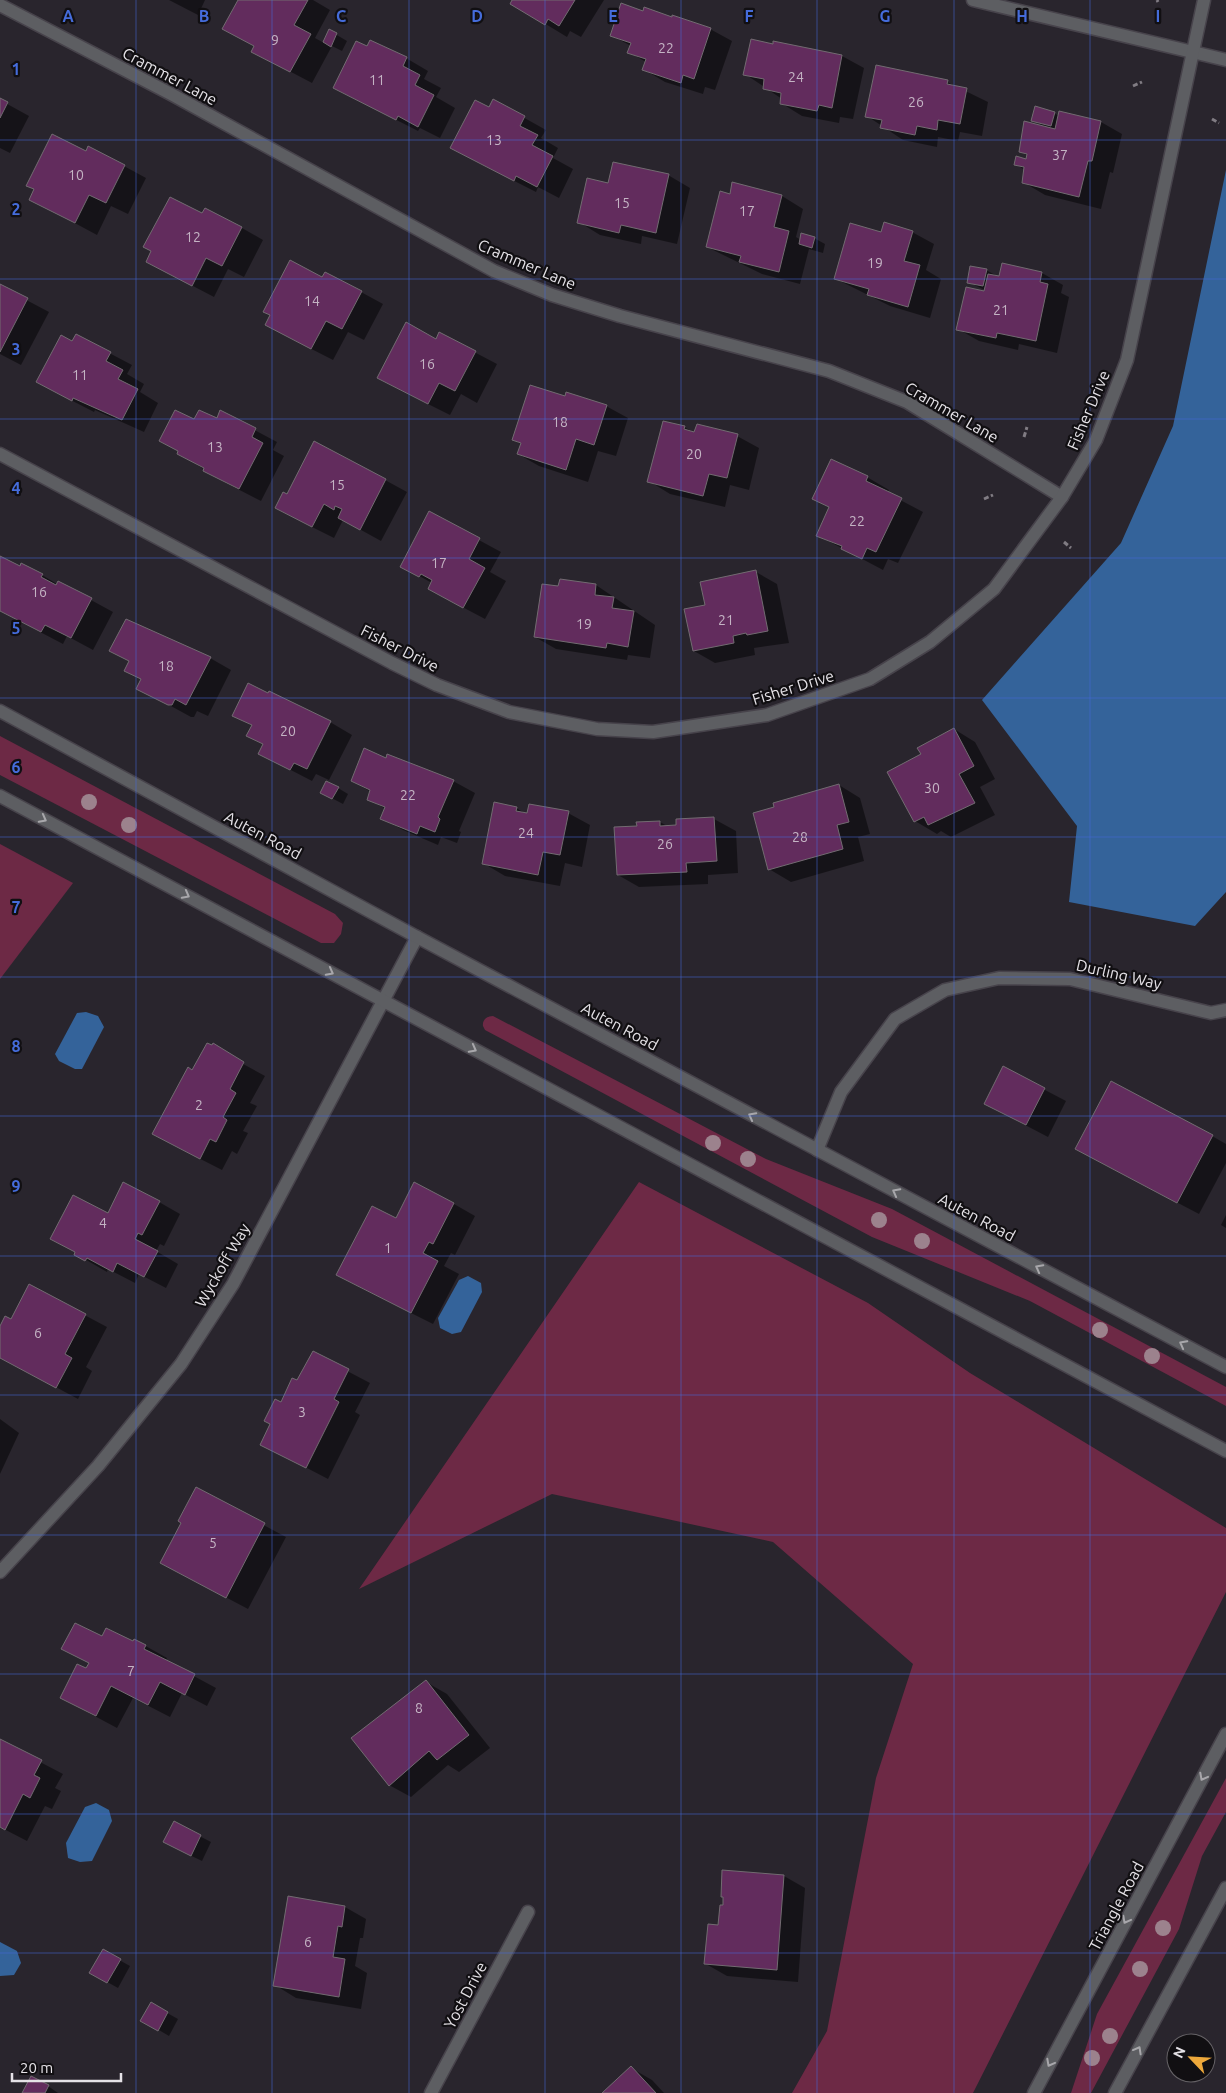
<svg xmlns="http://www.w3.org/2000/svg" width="1226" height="2093" font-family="Ubuntu,sans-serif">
	<rect width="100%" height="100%" fill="#29252d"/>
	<!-- green -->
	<g fill="#6d2945">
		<polygon points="0,736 335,914 343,923 341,934 334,943 321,943 0,775"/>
		<polygon points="0,844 73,883 0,979"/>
		<path d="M 493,1016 L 766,1159 L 892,1209 L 1226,1387 L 1226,1406 L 1030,1301 L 872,1237 L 485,1030 L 483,1026 C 482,1020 487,1016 493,1016 Z"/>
		<polygon points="639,1182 868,1303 970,1373 1226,1528 1226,1592 973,2093 792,2093 827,2031 876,1778 913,1664 773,1542 552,1494 359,1589"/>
		<polygon points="1226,1778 1226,1812 1202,1856 1179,1929 1091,2093 1071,2093 1097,2014"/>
	</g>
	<!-- water -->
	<g fill="#34639a">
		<polygon points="1226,170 1226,892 1195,926 1069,902 1077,826 982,700 1121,543 1173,426"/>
		<polygon points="86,1012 98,1016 104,1027 82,1069 75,1069 59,1061 55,1054 77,1013"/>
		<polygon points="468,1276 481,1283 482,1292 461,1332 452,1334 440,1328 438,1318 459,1280"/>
		<polygon points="96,1803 109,1810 112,1821 92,1861 80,1862 68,1858 66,1843 85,1807"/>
		<polygon points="0,1942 17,1951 21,1963 14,1975 0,1976"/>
	</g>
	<!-- shadow -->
	<g fill="#0007">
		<polygon points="169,0 205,0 198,15"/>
		<polygon points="239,0 313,0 330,10 315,38 324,43 330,31 347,41 342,51 332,46 312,83 274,63 256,46"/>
		<polygon points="513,0 604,0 581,37 570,31 567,37 511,3"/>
		<polygon points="644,12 710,29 732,41 715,90 705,87 703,94 665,82 643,69 646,62 629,52 631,46 611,35"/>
		<polygon points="774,42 842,56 864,68 853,119 840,117 839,123 802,116 781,103 782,99 745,74 774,46"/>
		<polygon points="368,48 406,58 428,71 424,79 441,88 436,97 455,108 440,138 420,128 418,131 334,88"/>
		<polygon points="947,82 988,102 982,136 960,132 958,141 938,137 937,147 903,140 867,116"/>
		<polygon points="0,100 29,116 10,153 0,148"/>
		<polygon points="494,101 546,130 541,138 558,148 553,158 573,169 559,198 538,187 536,192 473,160"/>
		<polygon points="1054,113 1059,116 1101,122 1122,134 1113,173 1110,172 1101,209 1045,195 1023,182 1025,170 1015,164 1027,160 1028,156 1021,152 1044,127 1033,120"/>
		<polygon points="89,147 146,178 128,214 111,206 97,235 30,199 86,152"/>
		<polygon points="668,175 690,188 677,244 642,236 641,244 600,235 579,222"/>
		<polygon points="733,184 782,196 803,209 796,237 801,240 814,238 825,244 823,253 809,249 800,284 762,274 707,247 731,195"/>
		<polygon points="203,215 242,228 263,240 244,277 228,269 214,297 147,262"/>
		<polygon points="912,232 934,244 926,270 941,279 930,318 890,306 836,279 882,234"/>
		<polygon points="986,270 997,276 1042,273 1063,285 1061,293 1069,297 1057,353 1019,344 1018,350 979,341 958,329 985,290 968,282"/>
		<polygon points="323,278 361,292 383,304 364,340 348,332 333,360 288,337"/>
		<polygon points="0,286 49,312 21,365 0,354"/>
		<polygon points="440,334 497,364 477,403 461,394 450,415 400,390"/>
		<polygon points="77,336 132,365 127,374 144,384 140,392 158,403 144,432 95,410 94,412 59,394 73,343"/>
		<polygon points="566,397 606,406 628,418 616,456 598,451 588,482 539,466 518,454 521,444 514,440"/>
		<polygon points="221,412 277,442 273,450 284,456 261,501 226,483 178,453 195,421 217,420"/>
		<polygon points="684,427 695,433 737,436 759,448 749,490 730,485 725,507 670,494 649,481"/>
		<polygon points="831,461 867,477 889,490 887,493 923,512 898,563 888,559 883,570 817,535 830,507"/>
		<polygon points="385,480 407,492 381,541 343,520 334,538 298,520 287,496"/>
		<polygon points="429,513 501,552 490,572 506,581 485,619 451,601 432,583 401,566"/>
		<polygon points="0,559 42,575 57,584 58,582 113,612 93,650 67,636 63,644 0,611"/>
		<polygon points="756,572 777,584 789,643 754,648 755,655 715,663 694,651 706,606"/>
		<polygon points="596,585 655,625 650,658 628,655 627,660 556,649 535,637"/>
		<polygon points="210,658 231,670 208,716 197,711 194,717 191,717 138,688 143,680"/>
		<polygon points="233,715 330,722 352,735 329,780 316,774 312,781 260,754 265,745 253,726"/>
		<polygon points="954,729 975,742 995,779 980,787 995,815 951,837 941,831 937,834 915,821 922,755"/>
		<polygon points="386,759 453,781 475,793 459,831 461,832 457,843 441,837 438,845 403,830 382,818 386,809 368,799 371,792 352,781"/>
		<polygon points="839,785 860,798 870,834 858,837 864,861 791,882 769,869"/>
		<polygon points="338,788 348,794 343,804 322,793"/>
		<polygon points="516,808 528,815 568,813 590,825 582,867 565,863 560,886 505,876 483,863"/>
		<polygon points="714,819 736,831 738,873 708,875 708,884 639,887 618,875 660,822 667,826 678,826"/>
		<polygon points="212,1047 265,1076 250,1103 257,1106 243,1131 248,1133 237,1154 232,1151 222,1170 175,1146 193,1072"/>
		<polygon points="1003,1068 1066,1101 1048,1137 985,1104"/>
		<polygon points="1212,1136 1226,1144 1226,1163 1199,1214 1098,1161"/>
		<polygon points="159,1202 180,1214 164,1246 160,1244 156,1251 178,1264 166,1288 139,1274 135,1283 108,1269 107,1272 76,1254 108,1214"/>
		<polygon points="454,1204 475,1216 455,1255 451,1253 444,1266 459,1274 433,1324 359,1287 396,1220"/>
		<polygon points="1226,1215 1226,1228 1221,1225"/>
		<polygon points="30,1286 107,1327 86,1367 92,1371 78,1399 0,1357 0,1329 11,1321"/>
		<polygon points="313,1353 370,1383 355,1412 360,1415 328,1479 261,1444 281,1403 298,1382"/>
		<polygon points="0,1419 19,1433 0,1474"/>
		<polygon points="196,1489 286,1537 248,1609 161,1563 183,1523"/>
		<polygon points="135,1640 167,1658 166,1661 216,1688 207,1706 182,1693 170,1717 133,1698 117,1728 61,1698 87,1670 134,1643"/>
		<polygon points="426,1682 447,1694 490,1748 459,1772 448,1765 411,1797 389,1785"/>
		<polygon points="0,1741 63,1774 55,1788 61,1791 52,1809 45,1806 27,1841 0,1827"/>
		<polygon points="174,1823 211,1842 202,1861 175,1848"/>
		<polygon points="784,1876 805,1888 798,1982 727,1976 706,1964 719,1926"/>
		<polygon points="345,1907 366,1919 363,1938 360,1938 355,1966 367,1973 361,2009 296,1998 275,1985"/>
		<polygon points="103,1951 130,1966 118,1988 91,1973"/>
		<polygon points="151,2004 178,2019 169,2036 142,2020"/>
		<polygon points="631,2068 652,2080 664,2093 604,2093"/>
		<polygon points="48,2086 58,2093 24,2093"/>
	</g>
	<!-- building -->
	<g fill="#622c5d" stroke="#726b71">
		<polygon points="238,0 308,0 294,25 311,34 290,72 251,52 254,46 222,29"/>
		<polygon points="512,0 575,0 559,26 548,19 545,25 510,4"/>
		<polygon points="621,3 643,11 644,7 672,17 672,15 711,28 694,79 683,75 681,83 642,70 646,59 627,53 631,43 610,36"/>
		<polygon points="329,29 337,33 331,47 323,42"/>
		<polygon points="751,39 773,44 773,41 842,55 832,108 819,105 817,111 780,104 781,93 763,89 764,79 743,75"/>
		<polygon points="370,40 407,57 403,66 420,75 415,85 434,95 418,127 398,116 396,120 333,88 356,41 367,46"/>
		<polygon points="876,65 948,80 947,84 967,88 960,124 938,120 937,130 917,126 915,135 880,128 882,120 865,117"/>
		<polygon points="0,98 8,102 0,118"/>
		<polygon points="493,99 525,116 520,126 538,135 532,145 553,156 537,187 516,176 514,181 450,148 475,100 489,107"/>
		<polygon points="1035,106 1055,112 1051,126 1031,121"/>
		<polygon points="1059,111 1101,121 1092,161 1088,161 1079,197 1022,183 1024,167 1014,165 1016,156 1026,159 1027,154 1019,152 1024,121 1055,129"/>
		<polygon points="52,134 86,151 88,146 125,165 106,203 89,195 75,223 29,200 34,189 26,186"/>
		<polygon points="613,162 669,174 656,233 621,225 619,233 577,223 587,178 608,183"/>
		<polygon points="732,182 782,195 774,227 789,231 779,272 739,262 741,256 706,247 720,191 730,194"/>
		<polygon points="170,197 202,213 205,208 242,227 222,266 206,258 192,286 146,262 151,251 143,247"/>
		<polygon points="884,222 913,231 904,261 920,265 908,307 867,295 869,289 834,279 850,223 881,232"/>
		<polygon points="801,233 815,237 812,248 799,244"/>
		<polygon points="290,260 322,277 325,272 362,291 342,329 326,321 311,349 265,325 270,315 263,312"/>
		<polygon points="1002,263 1042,272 1040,282 1048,284 1036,341 997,333 996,338 956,330 966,287 984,291 988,274 999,276"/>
		<polygon points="970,266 987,269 983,286 967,283"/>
		<polygon points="0,284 28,298 0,352"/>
		<polygon points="406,322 436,339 439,332 476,351 455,391 439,383 428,404 377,378"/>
		<polygon points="76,334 111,352 106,361 123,370 118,379 138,389 122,420 73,398 72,401 36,382 61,335 72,341"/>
		<polygon points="530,385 565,396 566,392 607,405 594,445 576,439 566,470 517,454 521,443 512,440"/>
		<polygon points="175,410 194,419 199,410 217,418 220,410 256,428 252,437 263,443 239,489 203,471 204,468 177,454 178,451 159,441"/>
		<polygon points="663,421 685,426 684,429 694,432 697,424 738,434 727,478 709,474 703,496 647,482"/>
		<polygon points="314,441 386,479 360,530 338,518 342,509 335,506 334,510 324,504 312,527 275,508 283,492 287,494"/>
		<polygon points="831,459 868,476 866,481 902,498 876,552 867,548 862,559 841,549 842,546 816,536 829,507 812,499"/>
		<polygon points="429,511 480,538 469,559 485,568 463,608 428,589 432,580 421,574 419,577 400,567"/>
		<polygon points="0,556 20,566 21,563 43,574 41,577 56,585 58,581 92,598 71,638 45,625 41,632 0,611"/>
		<polygon points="756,570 768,631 747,635 746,633 733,636 734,643 693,651 684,609 705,605 700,582"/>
		<polygon points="560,579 596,584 595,595 614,597 612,608 634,611 628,647 607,643 606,648 534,637 542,584 558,586"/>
		<polygon points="126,619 211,657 186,705 175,699 172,705 168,705 136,689 141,679 124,671 129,661 109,651"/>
		<polygon points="248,683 268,693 269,691 331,721 307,769 294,763 290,770 258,754 263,744 246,736 252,725 232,716"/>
		<polygon points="954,728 974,766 959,774 975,803 928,825 924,817 914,822 887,772 921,754 917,748"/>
		<polygon points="364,748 386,758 387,754 454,780 438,817 440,819 435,832 420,826 417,834 380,819 385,807 367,800 370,790 351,781"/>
		<polygon points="326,781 339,787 332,799 320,793"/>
		<polygon points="839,784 849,822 837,825 843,849 768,870 753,813 774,807 773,803"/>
		<polygon points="494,802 517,807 516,811 527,813 529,804 569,811 560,855 543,852 538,875 482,864"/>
		<polygon points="714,817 717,861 686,863 687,872 617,875 614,827 637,826 636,822 660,821 660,826 676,825 676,819"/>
		<polygon points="207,1043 212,1045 213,1043 244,1062 230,1089 236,1093 223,1117 227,1120 216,1142 210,1139 200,1159 152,1134 188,1067 192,1070"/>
		<polygon points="1003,1066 1045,1088 1026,1125 984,1104"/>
		<polygon points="1111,1081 1213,1135 1177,1203 1075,1149"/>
		<polygon points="123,1182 160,1201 142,1235 138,1233 135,1239 158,1251 144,1277 117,1263 113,1272 87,1258 85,1261 74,1255 75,1252 50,1239 73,1195 108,1213"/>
		<polygon points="414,1182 454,1203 433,1244 429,1242 423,1253 438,1261 411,1313 336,1275 372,1206 396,1218"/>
		<polygon points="29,1284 86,1314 65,1354 72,1358 56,1388 0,1358 0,1326 5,1316 11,1319"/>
		<polygon points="313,1351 349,1369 334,1399 339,1402 306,1468 260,1445 270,1424 264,1421 275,1399 281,1402 292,1378 297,1380"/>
		<polygon points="196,1487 265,1523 226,1598 160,1563 181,1523 178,1521"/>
		<polygon points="75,1623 102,1636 106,1628 133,1641 134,1639 146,1645 144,1649 195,1674 185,1695 160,1682 148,1705 111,1686 96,1716 60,1698 77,1664 86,1668 89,1663 61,1649"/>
		<polygon points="426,1680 469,1735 437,1760 429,1751 389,1786 351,1738"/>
		<polygon points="0,1739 42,1760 34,1775 40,1778 30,1798 23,1794 5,1830 0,1827"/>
		<polygon points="174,1821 201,1835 191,1856 163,1842"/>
		<polygon points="722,1870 784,1875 777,1970 704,1964 708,1924 718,1925 720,1905 723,1905 723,1897 721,1897"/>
		<polygon points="288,1896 345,1906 342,1927 338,1926 333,1957 345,1959 339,1997 273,1986"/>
		<polygon points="103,1949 121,1959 107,1983 89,1973"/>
		<polygon points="151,2002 168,2012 158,2031 140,2021"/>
		<polygon points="631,2066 656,2093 602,2093"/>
		<polygon points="31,2076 49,2085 45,2093 22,2093"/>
	</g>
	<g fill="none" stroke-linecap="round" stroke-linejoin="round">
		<!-- service casing -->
		<g stroke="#47434b" stroke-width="15">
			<polyline id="service" points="817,1150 841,1092 895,1019 945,990 999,978 1070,979 1211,1013 1226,1010"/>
		</g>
		<!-- minor casing -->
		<g stroke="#47434b" stroke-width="15">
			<g id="minor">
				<polyline points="973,0 1226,60"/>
				<polyline points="0,5 171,94 494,271 552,295 620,316 829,371 907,402 1062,497"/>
				<polyline points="0,454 392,663 437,685 509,712 597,729 653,732 767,715 870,679 930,642 994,589 1062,497 1096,440 1127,360 1204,0"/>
				<polyline points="0,1572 98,1466 181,1364 233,1284 417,937"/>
				<polyline points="431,2093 528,1912"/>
			</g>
		</g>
		<!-- tertiary casing -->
		<g stroke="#47434b" stroke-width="15">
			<g id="tertiary">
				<polyline points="0,711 417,937 1226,1367"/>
				<polyline points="0,796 1226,1451"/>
				<polyline points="1034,2093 1226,1734"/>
				<polyline points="1115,2093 1226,1888"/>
			</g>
		</g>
		<!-- path -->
		<g stroke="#807c83" stroke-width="3" stroke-dasharray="5 2.5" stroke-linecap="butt">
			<polyline points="1157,0 1158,2"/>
			<polyline points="1133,86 1142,82"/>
			<polyline points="1212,119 1219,123"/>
			<polyline points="1024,437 1027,427"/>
			<polyline points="984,499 993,495"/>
			<polyline points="1064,542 1071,548"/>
		</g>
		<!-- service -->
		<use href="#service" stroke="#5d5e62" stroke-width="12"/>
		<!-- minor -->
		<use href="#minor" stroke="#5d5e62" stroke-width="12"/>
		<!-- tertiary -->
		<use href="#tertiary" stroke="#5d5e62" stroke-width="12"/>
	</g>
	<!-- trees -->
	<g fill="#9c828d">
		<circle cx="89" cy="802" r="8"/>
		<circle cx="129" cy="825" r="8"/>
		<circle cx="713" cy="1143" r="8"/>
		<circle cx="748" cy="1159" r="8"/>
		<circle cx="879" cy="1220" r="8"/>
		<circle cx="922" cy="1241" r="8"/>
		<circle cx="1100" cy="1330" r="8"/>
		<circle cx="1152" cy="1356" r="8"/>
		<circle cx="1163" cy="1928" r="8"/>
		<circle cx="1140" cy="1969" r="8"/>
		<circle cx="1110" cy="2036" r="8"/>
		<circle cx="1092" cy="2058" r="8"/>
	</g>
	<!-- one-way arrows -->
	<defs><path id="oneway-chevron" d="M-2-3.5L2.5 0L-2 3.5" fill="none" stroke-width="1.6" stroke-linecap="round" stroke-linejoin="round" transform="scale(1.25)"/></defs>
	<g stroke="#a8a7ab">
		<use href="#oneway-chevron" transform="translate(43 819) rotate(28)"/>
		<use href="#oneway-chevron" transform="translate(186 895) rotate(28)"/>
		<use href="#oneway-chevron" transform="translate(330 972) rotate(28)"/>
		<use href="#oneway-chevron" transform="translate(473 1049) rotate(28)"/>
		<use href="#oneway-chevron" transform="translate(752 1116) rotate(-152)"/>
		<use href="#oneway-chevron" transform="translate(896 1192) rotate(-152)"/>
		<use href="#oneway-chevron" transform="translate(1039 1268) rotate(-152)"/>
		<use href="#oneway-chevron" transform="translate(1183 1344) rotate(-152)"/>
		<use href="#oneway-chevron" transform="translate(1203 1777) rotate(118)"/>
		<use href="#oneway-chevron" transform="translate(1126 1920) rotate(118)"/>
		<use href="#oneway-chevron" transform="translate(1138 2050) rotate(-61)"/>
		<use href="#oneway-chevron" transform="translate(1050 2063) rotate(118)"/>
	</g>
	<!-- grid -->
	<path fill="none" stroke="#456cdb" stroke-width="1" stroke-opacity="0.55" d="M 136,0 L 136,2093M 272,0 L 272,2093M 409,0 L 409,2093M 545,0 L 545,2093M 681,0 L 681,2093M 817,0 L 817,2093M 954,0 L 954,2093M 1090,0 L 1090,2093M 0,140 L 1226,140M 0,279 L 1226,279M 0,419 L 1226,419M 0,558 L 1226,558M 0,698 L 1226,698M 0,837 L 1226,837M 0,977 L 1226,977M 0,1116 L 1226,1116M 0,1256 L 1226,1256M 0,1395 L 1226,1395M 0,1535 L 1226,1535M 0,1674 L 1226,1674M 0,1814 L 1226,1814M 0,1953 L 1226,1953"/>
	<g text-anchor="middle" stroke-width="4.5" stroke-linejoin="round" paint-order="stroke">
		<!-- number labels -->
		<g font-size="14" fill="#c4b4c4">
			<text x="275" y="45">9</text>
			<text x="666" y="53">22</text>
			<text x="796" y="82">24</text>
			<text x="377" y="85">11</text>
			<text x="916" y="107">26</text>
			<text x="494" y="145">13</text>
			<text x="1060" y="160">37</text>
			<text x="76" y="180">10</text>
			<text x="622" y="208">15</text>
			<text x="747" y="216">17</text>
			<text x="193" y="242">12</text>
			<text x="875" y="268">19</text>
			<text x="312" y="306">14</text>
			<text x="1001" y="315">21</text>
			<text x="427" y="369">16</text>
			<text x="80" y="380">11</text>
			<text x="560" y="427">18</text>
			<text x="215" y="452">13</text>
			<text x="694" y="459">20</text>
			<text x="337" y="490">15</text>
			<text x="857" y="526">22</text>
			<text x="439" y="568">17</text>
			<text x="39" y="597">16</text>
			<text x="726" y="625">21</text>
			<text x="584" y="629">19</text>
			<text x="166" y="671">18</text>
			<text x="288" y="736">20</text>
			<text x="932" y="793">30</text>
			<text x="408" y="800">22</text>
			<text x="526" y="838">24</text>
			<text x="800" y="842">28</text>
			<text x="665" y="849">26</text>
			<text x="199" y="1110">2</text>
			<text x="103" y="1228">4</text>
			<text x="388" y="1253">1</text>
			<text x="38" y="1338">6</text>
			<text x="302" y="1417">3</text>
			<text x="213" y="1548">5</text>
			<text x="131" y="1676">7</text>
			<text x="419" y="1713">8</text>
			<text x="308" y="1947">6</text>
		</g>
		<!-- street labels -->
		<g font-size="16" fill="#e5e2e7" stroke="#110f12">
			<text transform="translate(170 76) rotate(28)" y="6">Crammer Lane</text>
			<text transform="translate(527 264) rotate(23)" y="6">Crammer Lane</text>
			<text transform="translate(1088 410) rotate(-67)" y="6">Fisher Drive</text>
			<text transform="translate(952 412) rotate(30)" y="6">Crammer Lane</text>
			<text transform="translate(400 648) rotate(27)" y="6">Fisher Drive</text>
			<text transform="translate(793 687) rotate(-17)" y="6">Fisher Drive</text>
			<text transform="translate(263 835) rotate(28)" y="6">Auten Road</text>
			<text transform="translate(1119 974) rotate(13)" y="6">Durling Way</text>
			<text transform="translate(620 1026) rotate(28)" y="6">Auten Road</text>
			<text transform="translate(977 1217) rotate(28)" y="6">Auten Road</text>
			<text transform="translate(222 1265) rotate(-60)" y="6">Wyckoff Way</text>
			<text transform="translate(1116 1906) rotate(-62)" y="6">Triangle Road</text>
			<text transform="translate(465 1995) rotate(-62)" y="6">Yost Drive</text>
		</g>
	</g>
	<g font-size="16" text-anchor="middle" font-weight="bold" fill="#456cdb" stroke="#110f12" stroke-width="4.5" stroke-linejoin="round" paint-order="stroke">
		<text x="68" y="22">A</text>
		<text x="204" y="22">B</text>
		<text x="341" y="22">C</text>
		<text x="477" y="22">D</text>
		<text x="613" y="22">E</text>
		<text x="749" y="22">F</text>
		<text x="885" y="22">G</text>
		<text x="1022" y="22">H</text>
		<text x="1158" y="22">I</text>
		<text x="16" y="75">1</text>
		<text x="16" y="215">2</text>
		<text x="16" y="355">3</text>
		<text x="16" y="494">4</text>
		<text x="16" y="634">5</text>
		<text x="16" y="773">6</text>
		<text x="16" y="913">7</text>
		<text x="16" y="1052">8</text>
		<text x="16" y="1192">9</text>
	</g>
	<!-- north arrow -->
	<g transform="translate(1191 2058) rotate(295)"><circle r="24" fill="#110f12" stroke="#666367"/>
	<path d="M0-4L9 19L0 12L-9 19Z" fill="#eda83b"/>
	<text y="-8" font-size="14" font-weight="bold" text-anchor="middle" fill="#e5e2e7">N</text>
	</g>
	<!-- scale -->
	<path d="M12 2073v8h109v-8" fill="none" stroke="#e5e2e7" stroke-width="2.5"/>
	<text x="20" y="2073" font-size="15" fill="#e5e2e7" stroke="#110f12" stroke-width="4" paint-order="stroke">20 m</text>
</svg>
